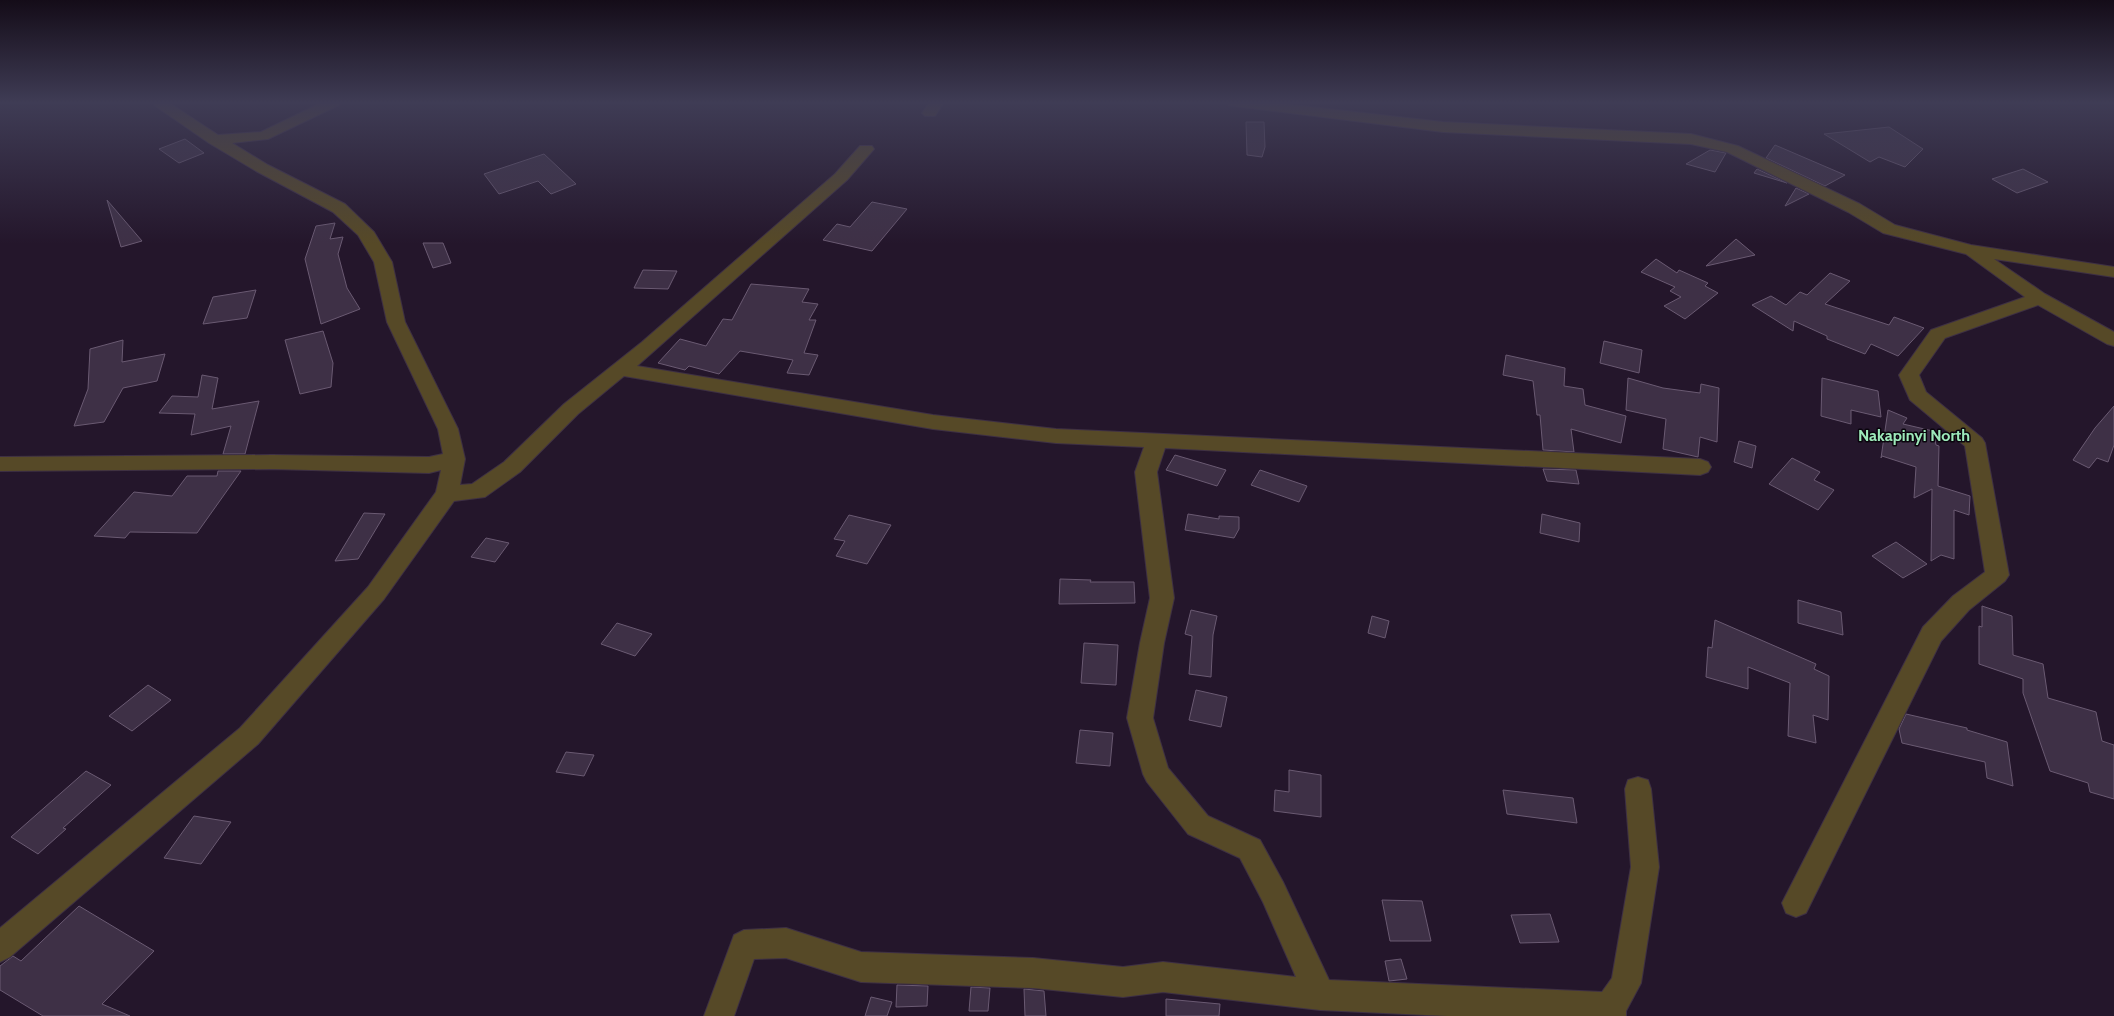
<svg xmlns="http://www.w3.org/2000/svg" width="2114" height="1016" font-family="Cabin,sans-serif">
	<rect width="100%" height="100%" fill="#24162b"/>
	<!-- building -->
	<g fill="#3e3046" stroke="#6a5a72">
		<polygon points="1246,122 1264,122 1265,147 1262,157 1247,155"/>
		<polygon points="1889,127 1923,149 1905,167 1879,157 1870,162 1824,134"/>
		<polygon points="185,139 204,153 179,163 159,149"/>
		<polygon points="1775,145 1845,175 1825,186 1766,158"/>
		<polygon points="1710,150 1726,153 1715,172 1686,164"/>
		<polygon points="544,154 576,184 551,194 538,181 499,194 484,174"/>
		<polygon points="1757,169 1787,183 1754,173"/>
		<polygon points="2023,169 2048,182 2017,193 1992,179"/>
		<polygon points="1796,188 1809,194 1785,206"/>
		<polygon points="107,200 142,241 121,247"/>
		<polygon points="872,202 907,209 872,251 823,240 837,224 850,227"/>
		<polygon points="335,223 330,239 343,237 338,254 347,288 360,309 321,324 305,259 316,226"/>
		<polygon points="1736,239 1755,255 1706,266"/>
		<polygon points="423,243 443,243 451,263 433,268"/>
		<polygon points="1656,259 1677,273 1679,270 1708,283 1705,286 1718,293 1685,319 1664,306 1681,297 1670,291 1675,287 1641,272"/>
		<polygon points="643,270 677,271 668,289 634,288"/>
		<polygon points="1830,273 1850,281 1825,304 1889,325 1894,317 1924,328 1898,356 1871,344 1865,354 1827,339 1827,336 1794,321 1793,331 1752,305 1771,296 1786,305 1800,292 1807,295"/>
		<polygon points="751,284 809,289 802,302 818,304 809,320 816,320 804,353 818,355 809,375 787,373 793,360 740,351 719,374 689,366 685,370 658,363 680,339 706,346 723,319 732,320"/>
		<polygon points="256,290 247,318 203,324 213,297"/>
		<polygon points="323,331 333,363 331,387 300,394 285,340"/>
		<polygon points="123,340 122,362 165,354 157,381 123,388 104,422 74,426 88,389 90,349"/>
		<polygon points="1604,341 1642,350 1639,373 1600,363"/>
		<polygon points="1506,355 1565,368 1564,386 1583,389 1585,405 1626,416 1621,443 1571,429 1574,452 1543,450 1540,415 1537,415 1533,381 1503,375"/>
		<polygon points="202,375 218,378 212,409 259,401 245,454 223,454 231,426 191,435 195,414 159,413 172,396 198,397"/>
		<polygon points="1628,378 1663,388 1700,393 1701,384 1719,388 1717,442 1700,437 1698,457 1663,449 1666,419 1626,410"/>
		<polygon points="1822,378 1878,391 1881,417 1851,410 1851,424 1821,416"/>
		<polygon points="2114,406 2114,445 2108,462 2097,458 2089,468 2073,460 2095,428"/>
		<polygon points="1888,410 1907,418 1903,424 1933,431 1936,445 1939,446 1938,486 1970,496 1969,515 1954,510 1954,559 1941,555 1931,561 1932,489 1914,498 1916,467 1882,456 1881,458"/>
		<polygon points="1739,441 1756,446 1752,468 1734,462"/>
		<polygon points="1175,455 1226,470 1217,486 1166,470"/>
		<polygon points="1792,458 1820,472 1814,480 1834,490 1818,510 1769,484"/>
		<polygon points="1543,469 1576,470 1579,484 1547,481"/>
		<polygon points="1260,470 1307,486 1299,502 1251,485"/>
		<polygon points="218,471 241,471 197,533 130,532 125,538 94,536 134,492 172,496 187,476 217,476"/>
		<polygon points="364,513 385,514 358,559 335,561"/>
		<polygon points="1188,514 1219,519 1219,516 1239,517 1239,529 1234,538 1185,530"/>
		<polygon points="1542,514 1580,523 1579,542 1540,533"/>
		<polygon points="849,515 891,525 867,564 836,556 845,541 834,539"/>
		<polygon points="486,538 509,543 495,562 471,557"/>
		<polygon points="1896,542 1927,564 1903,578 1872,556"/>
		<polygon points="1060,579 1091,580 1090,582 1134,582 1135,603 1059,604"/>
		<polygon points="1798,600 1841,612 1843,635 1798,623"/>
		<polygon points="1982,606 2012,616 2013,655 2043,664 2048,698 2096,712 2102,741 2114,745 2114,799 2090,792 2088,783 2050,771 2023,693 2023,679 1979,664 1979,626 1982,627"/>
		<polygon points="1191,610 1217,616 1213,635 1211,677 1189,674 1192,636 1185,634"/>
		<polygon points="1372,616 1389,621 1385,638 1368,633"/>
		<polygon points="1715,620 1816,664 1814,669 1829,676 1828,720 1813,715 1816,743 1788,736 1790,683 1748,667 1748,689 1706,677 1708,647 1712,648"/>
		<polygon points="617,623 652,634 635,656 601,644"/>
		<polygon points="1084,643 1118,645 1116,685 1081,683"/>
		<polygon points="148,685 171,700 132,731 109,716"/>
		<polygon points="1196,690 1227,697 1221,727 1189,720"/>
		<polygon points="1906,714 1967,728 1967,730 2007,742 2013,786 1987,778 1985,762 1902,743 1899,729"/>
		<polygon points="1080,730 1113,733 1110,766 1076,763"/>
		<polygon points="566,752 594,755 584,776 556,772"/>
		<polygon points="1289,770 1321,775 1321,817 1274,811 1275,790 1289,792"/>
		<polygon points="86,771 111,785 63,828 66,829 38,854 11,837"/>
		<polygon points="1503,790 1573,798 1577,823 1507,814"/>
		<polygon points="194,816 231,822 201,864 164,858"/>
		<polygon points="1382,900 1422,901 1431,941 1390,941"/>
		<polygon points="79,906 154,951 102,1004 130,1016 43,1016 0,990 0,966 13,956 21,961"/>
		<polygon points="1550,914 1559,942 1520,943 1511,915"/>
		<polygon points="1401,959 1407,979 1389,981 1385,961"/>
		<polygon points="897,985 928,986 927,1006 896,1007"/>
		<polygon points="971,987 990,988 988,1011 969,1011"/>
		<polygon points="1024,989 1044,991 1046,1016 1025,1016"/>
		<polygon points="871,997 892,1002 887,1016 865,1016"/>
		<polygon points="1166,999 1220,1004 1219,1016 1166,1016"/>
	</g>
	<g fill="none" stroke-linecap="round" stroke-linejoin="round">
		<!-- minor casing -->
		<g stroke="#3e3044" stroke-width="2">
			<g id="minor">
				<polygon points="152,102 168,102 218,135 261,132 323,102 341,102 339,105 268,139 232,143 268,165 345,204 374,232 392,262 405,322 458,429 465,459 460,485 472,484 504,462 564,404 642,342 835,174 860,146 872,146 874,149 847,180 637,366 933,415 1056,429 1700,459 1708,462 1711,467 1708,472 1700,475 1165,448 1157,472 1174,598 1164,643 1153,718 1168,768 1208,816 1260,840 1283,882 1329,980 1602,992 1612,978 1631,867 1625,789 1628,780 1638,777 1648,780 1651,789 1659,867 1641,983 1626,1011 1626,1016 1447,1016 1320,1010 1163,992 1123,997 1033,988 861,982 786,958 754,959 734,1016 704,1016 734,935 744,930 786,928 861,952 1033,958 1123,967 1163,962 1296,977 1263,902 1240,858 1188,834 1147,782 1143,774 1127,718 1140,643 1150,598 1135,472 1144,447 1056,443 933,429 624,376 578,414 520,472 485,497 454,501 384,599 258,744 10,957 0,962 0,928 240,728 368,587 436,492 441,470 429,473 272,469 0,471 0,457 272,455 429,457 443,454 438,429 387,322 374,262 358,235 333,212 256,171 209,143 154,105"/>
				<polygon points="930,102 944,102 935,116 925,116 922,113"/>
				<polygon points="1227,102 1268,102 1443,122 1691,134 1738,146 1860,204 1895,225 1971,245 2114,267 2114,277 1994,259 2045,294 2114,332 2114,346 2107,344 2038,305 1945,338 1919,375 1926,392 1982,438 1985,443 2009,575 2005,581 1969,610 1941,641 1806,913 1796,917 1786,913 1782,903 1923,627 1953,596 1985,572 1965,446 1910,400 1899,375 1931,330 2025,297 1966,254 1883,233 1848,212 1727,152 1691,144 1443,132 1234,106 1229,105"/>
			</g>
		</g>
		<!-- minor -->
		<use href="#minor" fill="#564927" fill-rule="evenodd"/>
	</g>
	<!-- sky -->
	<linearGradient id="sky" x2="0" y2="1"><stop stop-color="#140c18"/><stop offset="0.42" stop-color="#3f3c55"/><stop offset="1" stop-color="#3f3c55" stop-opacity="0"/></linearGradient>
	<rect width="2114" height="244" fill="url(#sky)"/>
	<g text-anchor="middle" stroke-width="3" stroke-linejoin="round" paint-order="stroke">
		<!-- quarter labels -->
		<g font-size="16" font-weight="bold" fill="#9de9ba" stroke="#0a050d">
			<text x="1914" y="441">Nakapinyi North</text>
		</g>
	</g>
</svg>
